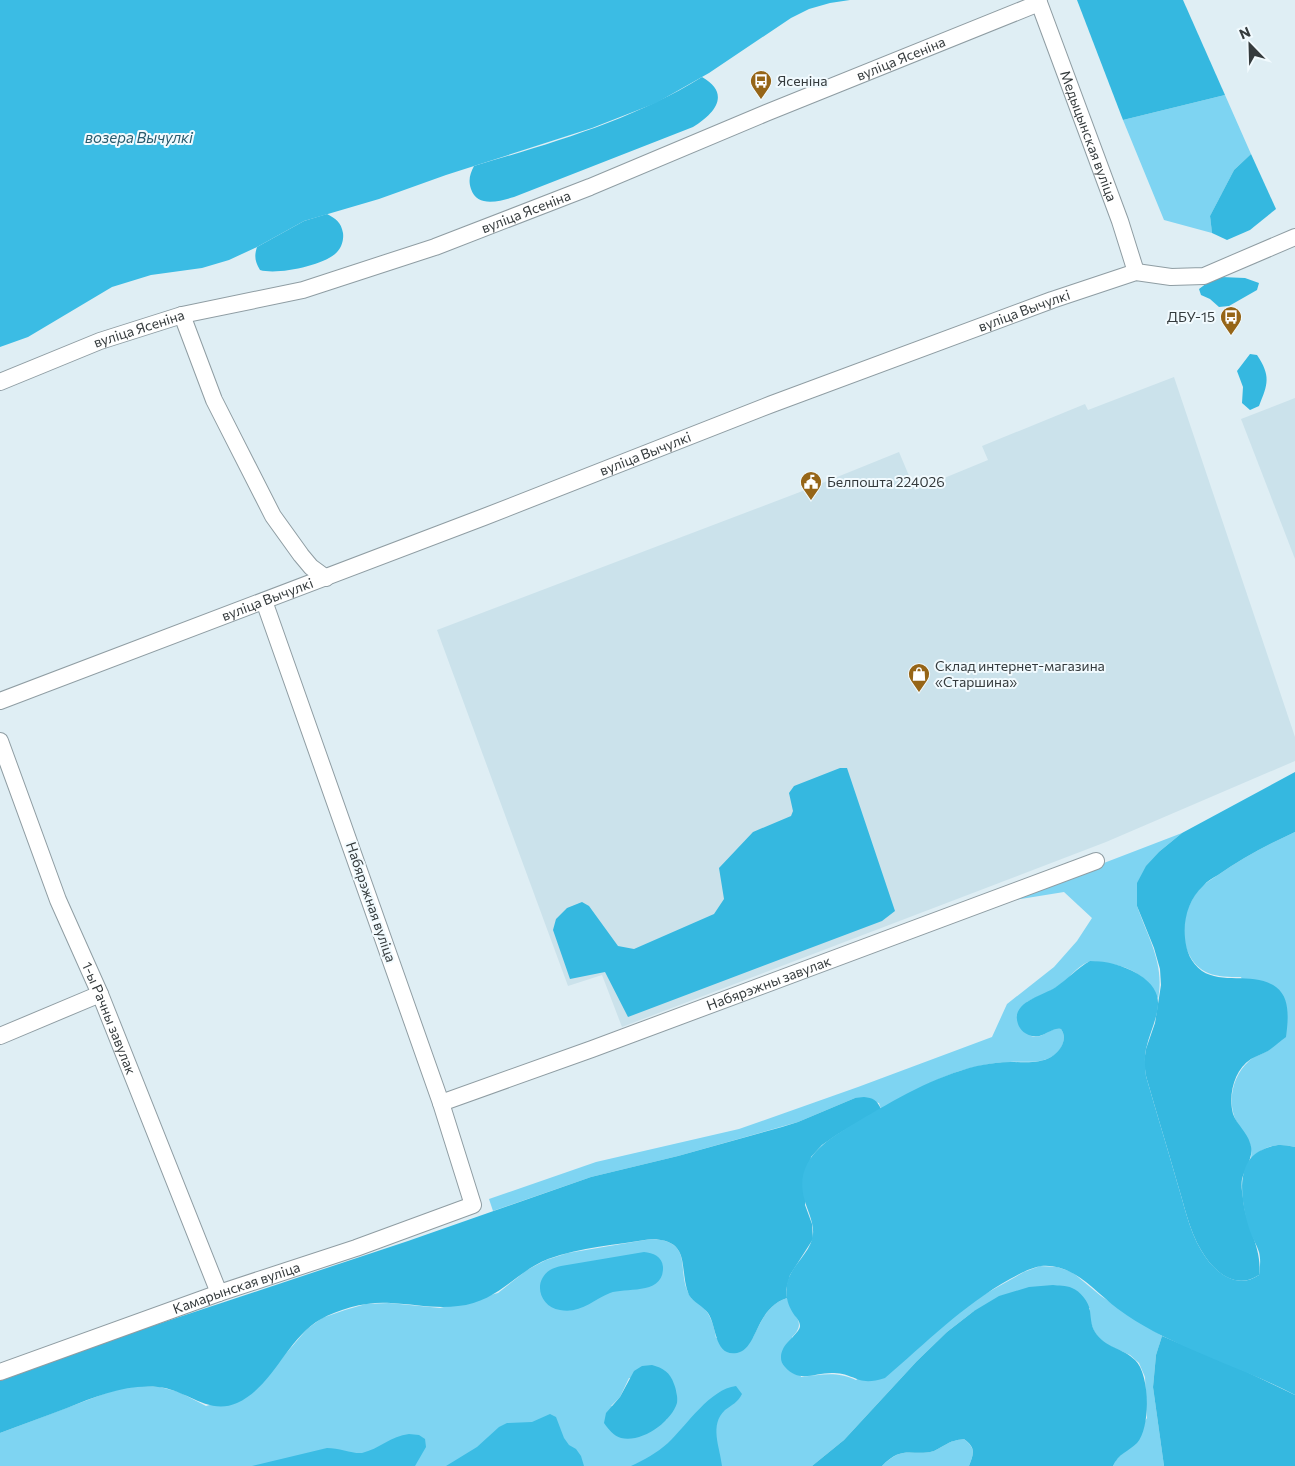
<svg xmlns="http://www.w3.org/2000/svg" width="1295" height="1466" font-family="Commissioner,sans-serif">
	<rect width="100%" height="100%" fill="#dfeef4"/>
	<!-- built -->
	<g fill="#cbe2eb">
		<polygon points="1174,377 1295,737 1295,761 1106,842 622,1027 602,975 568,986 437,630 800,492 899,452 915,490 988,460 982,446 1085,404 1088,410"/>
		<polygon points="1295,398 1295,559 1241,419"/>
	</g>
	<!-- green -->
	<g fill="#7ed4f2" fill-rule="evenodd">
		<polygon points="1225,95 1251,154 1234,170 1210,216 1212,233 1164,220 1123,120"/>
		<path d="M 1295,832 L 1295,1147 C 1277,1142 1265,1146 1251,1158 C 1253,1143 1246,1137 1239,1126 C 1226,1106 1231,1077 1249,1061 C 1254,1056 1263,1054 1269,1050 L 1241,977 C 1216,977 1198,976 1187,950 C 1178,929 1187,902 1202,886 C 1207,882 1213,878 1218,875 C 1242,858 1269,844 1295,832 Z"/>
		<path d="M 1182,833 L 1160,851 L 1137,906 C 1148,938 1165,964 1158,999 C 1149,976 1128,965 1103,963 C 1099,962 1093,961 1088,962 C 1077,967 1070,977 1061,984 C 1051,992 1038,996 1027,1002 L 1019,1025 C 1038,1051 1045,1026 1061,1029 C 1068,1039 1061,1052 1051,1057 C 1039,1064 1023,1061 1010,1062 C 999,1062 989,1064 979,1066 C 944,1073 912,1092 881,1109 L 879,1103 L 855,1098 L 798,1122 L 678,1156 L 591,1177 L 493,1211 L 489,1199 L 596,1162 L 739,1129 L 858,1087 L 992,1037 L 1007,1004 L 1054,967 L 1077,941 L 1092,918 L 1064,892 L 1002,902 Z"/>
		<path d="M 651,1239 C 696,1241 675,1272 690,1296 C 692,1300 698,1302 702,1306 C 711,1315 714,1326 716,1338 L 753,1337 C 762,1320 768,1304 787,1298 C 792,1315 808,1322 792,1337 L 801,1377 C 822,1375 836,1371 856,1380 L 985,1294 L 1024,1272 L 1040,1266 L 1057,1267 L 1072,1272 L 1101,1296 L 1162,1336 L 1156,1355 L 1153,1387 L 1164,1466 L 1113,1466 L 1116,1460 L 1125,1451 L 1147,1418 L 1145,1377 L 1139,1363 L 1130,1355 L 1103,1343 L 1094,1331 L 1090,1320 L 1090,1308 L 974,1311 L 947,1332 L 917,1361 L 844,1440 L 812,1466 L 0,1466 L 0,1433 L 109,1392 L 124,1388 L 142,1386 L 160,1387 L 179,1392 L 206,1406 L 252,1393 L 307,1329 L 322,1318 L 345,1310 L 366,1304 L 389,1303 L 440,1308 L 498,1293 L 527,1270 L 546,1260 L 568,1253 ZM 629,1378 L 676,1390 L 677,1402 L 666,1420 L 611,1406 L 620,1397 Z"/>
		<path d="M 964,1439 C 976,1449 974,1453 969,1466 L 882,1466 C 904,1444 911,1457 934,1451 C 938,1449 941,1447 945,1445 C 951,1441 957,1440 964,1439 Z"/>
	</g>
	<!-- forest -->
	<g fill="#35b8e0">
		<polygon points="1077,0 1183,0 1225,95 1123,120"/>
		<path d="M 702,77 C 732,94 714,114 693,127 L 514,197 C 500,201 477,208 471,189 C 468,180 470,174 474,166 C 552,143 633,120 702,77 Z"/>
		<polygon points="1251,154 1276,209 1250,230 1227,240 1212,233 1210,216 1234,170"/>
		<path d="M 327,214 C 336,219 341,222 343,233 C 344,241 341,249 335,254 C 321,266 277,275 260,270 C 255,262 254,256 257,247 L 304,221 Z"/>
		<polygon points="1221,277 1245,278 1259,283 1257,290 1229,306 1219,307 1210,299 1201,295 1199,289 1211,280"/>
		<path d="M 1250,354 L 1257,355 C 1271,376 1268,384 1259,406 L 1250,410 L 1242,403 L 1243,387 L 1237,371 Z"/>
		<polygon points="840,768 847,768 895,911 882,921 628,1017 605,972 570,979 553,930 556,919 567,908 582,902 589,906 618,946 634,949 714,914 724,899 719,868 753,832 791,816 793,811 789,793 794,786"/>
		<path d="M 1295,772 L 1295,832 C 1269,844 1242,858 1218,875 C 1213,878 1207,881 1203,886 C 1189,899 1183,919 1185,938 C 1186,951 1191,963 1202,971 C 1223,985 1254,971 1276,987 C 1291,998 1288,1021 1286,1037 C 1280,1041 1274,1047 1268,1051 C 1263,1054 1256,1056 1251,1059 C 1234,1070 1228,1095 1233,1114 C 1237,1125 1247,1132 1250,1143 C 1255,1156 1245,1167 1242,1179 C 1241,1185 1242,1192 1243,1198 C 1245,1226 1263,1248 1259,1275 C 1235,1291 1213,1271 1201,1250 C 1189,1230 1184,1204 1177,1182 C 1167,1147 1156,1111 1146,1076 L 1144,1062 L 1146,1049 L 1155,1023 L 1161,985 L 1160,969 L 1154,948 L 1137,906 L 1137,883 L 1146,866 L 1160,851 L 1182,833 Z"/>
		<path d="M 864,1097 C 873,1098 877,1100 881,1109 L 838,1134 L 822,1145 L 811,1157 L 805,1205 L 812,1224 L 813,1239 L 790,1275 L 786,1290 L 787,1298 C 755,1308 758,1349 737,1353 C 714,1357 717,1326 708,1313 C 703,1306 693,1302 689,1295 C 678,1269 693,1240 651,1239 C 617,1245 580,1247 548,1259 C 515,1272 498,1302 458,1306 C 436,1309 413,1304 391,1303 C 368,1301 341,1308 321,1319 C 286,1339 274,1386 237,1403 C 208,1416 186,1389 158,1387 C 126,1384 97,1396 67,1408 C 45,1416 22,1425 0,1433 L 0,1381 L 125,1335 L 408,1241 L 591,1177 L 678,1156 L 782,1127 L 798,1122 L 855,1098 Z"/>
		<path d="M 1053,1285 C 1058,1286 1066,1285 1072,1288 C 1080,1291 1089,1302 1090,1311 C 1091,1319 1091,1325 1095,1332 C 1105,1348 1123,1348 1135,1360 C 1150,1374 1151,1427 1137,1443 C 1129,1451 1118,1454 1113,1466 L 969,1466 C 974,1453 976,1448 964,1439 C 957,1440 951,1441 945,1445 C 941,1447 938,1449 934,1451 C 912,1457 903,1444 882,1466 L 812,1466 L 844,1440 L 917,1361 L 947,1332 L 974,1311 L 999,1296 L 1029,1287 Z"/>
		<polygon points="1162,1336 1247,1372 1295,1395 1295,1466 1164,1466 1153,1387 1156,1355"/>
		<path d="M 652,1365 C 663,1368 670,1372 674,1384 C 676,1389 678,1397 677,1403 C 671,1422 642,1443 621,1438 C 614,1436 608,1429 604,1423 L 606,1413 L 620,1397 L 634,1371 L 642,1366 Z"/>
	</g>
	<!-- water -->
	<g fill="#3bbce4">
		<polygon points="0,0 850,0 830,3 809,9 791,18 709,73 656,103 592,128 446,175 379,199 304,221 257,247 229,260 202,268 151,275 112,287 28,337 0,347"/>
		<path d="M 1090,961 C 1108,961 1122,965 1138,974 C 1173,996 1153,1018 1146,1049 C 1144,1058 1145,1067 1146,1076 C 1156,1111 1167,1147 1177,1182 C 1184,1204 1189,1230 1201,1250 C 1213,1271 1236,1291 1259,1275 C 1260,1267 1261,1260 1259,1252 C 1257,1245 1252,1238 1250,1231 C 1242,1208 1233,1162 1262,1150 C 1274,1144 1282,1144 1295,1147 L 1295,1395 C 1238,1365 1169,1347 1118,1309 C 1094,1291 1074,1263 1041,1266 C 1030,1268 1019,1274 1010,1279 C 963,1305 925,1344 885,1378 C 857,1387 857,1374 834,1373 C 815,1372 800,1384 785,1367 C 780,1362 780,1355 783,1349 C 786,1342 800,1332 800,1326 C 800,1322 797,1318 795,1316 C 787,1305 784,1293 788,1280 C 793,1264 812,1251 813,1234 C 814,1222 807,1210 804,1198 C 794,1159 828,1139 857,1122 C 894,1100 935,1076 977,1066 C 988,1064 999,1062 1011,1062 C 1024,1062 1039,1064 1051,1057 C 1061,1051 1068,1039 1061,1029 C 1051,1027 1043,1039 1032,1036 C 1026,1035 1020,1030 1018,1024 C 1010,1002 1043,996 1056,987 C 1068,979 1077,968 1090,961 Z"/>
		<path d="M 644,1252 C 653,1253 662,1256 663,1267 C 664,1296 625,1287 610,1293 C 593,1300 580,1314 560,1310 C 540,1307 532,1282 550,1270 C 553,1268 557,1267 561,1266 Z"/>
		<path d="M 736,1386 L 742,1394 C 738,1402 732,1405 725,1410 C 709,1425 720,1447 722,1466 L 631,1466 C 644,1460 657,1453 668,1443 C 687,1425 710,1389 736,1386 Z"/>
		<polygon points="550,1414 556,1417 564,1438 569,1445 576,1449 581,1456 584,1466 446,1466 477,1447 499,1427 507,1423 532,1422"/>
		<path d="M 409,1434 L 419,1435 L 425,1439 L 426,1447 L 415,1466 L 252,1466 L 327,1448 C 339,1448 353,1454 362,1453 C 379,1449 391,1436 409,1434 Z"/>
	</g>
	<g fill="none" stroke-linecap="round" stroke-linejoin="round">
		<!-- minor casing -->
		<g stroke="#8f9da3" stroke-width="18">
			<g id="minor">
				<path id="s1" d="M 1038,0 L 1120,221 L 1136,272"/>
				<polyline points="182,315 214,400 273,516 301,555 311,567 326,578"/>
				<path id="s2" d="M 0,382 L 100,341 L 182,315 L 303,290 L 435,247 L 590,187 L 766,113 L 1039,3"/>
				<path id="s3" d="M 0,701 L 484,517 L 772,404 L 1052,300 L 1136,272 L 1171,277 L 1204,276 L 1295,237"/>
				<path id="s4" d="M 0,741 L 58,900 L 100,994 L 219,1293"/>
				<polyline points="0,1036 100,994"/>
				<path id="s5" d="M 441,1103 L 592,1049 L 1096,861"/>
				<path id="s6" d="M 0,1372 L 219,1293 L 356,1248 L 473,1205 L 441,1103 L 264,601"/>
			</g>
		</g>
		<!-- minor -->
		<use href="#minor" stroke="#fff" stroke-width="16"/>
	</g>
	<!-- icons -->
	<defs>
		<g id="bus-pin" transform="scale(1.125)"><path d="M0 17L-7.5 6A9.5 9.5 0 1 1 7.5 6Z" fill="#966517" stroke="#f1fafe"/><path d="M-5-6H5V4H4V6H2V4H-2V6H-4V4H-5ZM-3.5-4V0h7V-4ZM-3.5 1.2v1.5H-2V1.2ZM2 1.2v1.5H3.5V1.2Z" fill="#fff"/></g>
		<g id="civic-pin" transform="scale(1.125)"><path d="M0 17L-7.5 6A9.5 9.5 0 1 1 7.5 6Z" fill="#966517" stroke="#f1fafe"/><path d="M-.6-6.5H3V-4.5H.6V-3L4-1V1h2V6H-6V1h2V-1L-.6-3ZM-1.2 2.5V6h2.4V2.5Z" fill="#fff"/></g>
		<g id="shop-pin" transform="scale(1.125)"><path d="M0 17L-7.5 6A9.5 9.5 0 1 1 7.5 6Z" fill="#966517" stroke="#f1fafe"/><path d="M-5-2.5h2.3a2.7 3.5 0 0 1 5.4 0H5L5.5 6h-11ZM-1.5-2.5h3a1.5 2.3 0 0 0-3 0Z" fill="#fff"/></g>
	</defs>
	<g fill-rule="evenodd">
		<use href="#bus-pin" x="761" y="81"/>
		<use href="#bus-pin" x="1231" y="317"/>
		<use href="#civic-pin" x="811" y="482"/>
		<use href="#shop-pin" x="919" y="674"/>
	</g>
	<g text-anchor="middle" stroke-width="4" stroke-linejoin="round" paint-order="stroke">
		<!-- street labels -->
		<g font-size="14" fill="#353b3d" stroke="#f1fafe">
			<text dy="5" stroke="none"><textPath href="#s2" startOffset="959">вуліца Ясеніна</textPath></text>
			<text dy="5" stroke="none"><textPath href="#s1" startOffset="145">Медыцынская вуліца</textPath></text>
			<text dy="5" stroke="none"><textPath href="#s2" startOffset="554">вуліца Ясеніна</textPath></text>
			<text dy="5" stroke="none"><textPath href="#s3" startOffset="1096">вуліца Вычулкі</textPath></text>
			<text dy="5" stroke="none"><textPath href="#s2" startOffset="149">вуліца Ясеніна</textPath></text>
			<text dy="5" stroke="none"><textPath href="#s3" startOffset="691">вуліца Вычулкі</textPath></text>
			<text dy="5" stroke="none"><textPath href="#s3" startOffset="286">вуліца Вычулкі</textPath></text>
			<text transform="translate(371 902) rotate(71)" y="5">Набярэжная вуліца</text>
			<text dy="5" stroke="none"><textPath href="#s5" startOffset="349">Набярэжны завулак</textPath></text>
			<text dy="5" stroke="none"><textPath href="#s4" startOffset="298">1-ы Рачны завулак</textPath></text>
			<text dy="5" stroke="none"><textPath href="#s6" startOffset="251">Камарынская вуліца</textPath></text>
		</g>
		<!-- poi labels -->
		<g font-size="14" fill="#353b3d" stroke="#f1fafe" text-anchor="start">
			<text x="777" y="86">Ясеніна</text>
			<text x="1215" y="322" text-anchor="end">ДБУ-15</text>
			<text x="827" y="487">Белпошта 224026</text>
			<text x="935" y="671">Склад интернет-магазина<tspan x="935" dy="16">«Старшина»</tspan></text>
		</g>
		<!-- water labels -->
		<g font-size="15" font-style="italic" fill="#2a5c6e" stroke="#f1fafe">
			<text x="139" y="143">возера Вычулкі</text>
		</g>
	</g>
	<!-- north arrow -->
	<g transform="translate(1250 45) rotate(337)" stroke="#f1fafe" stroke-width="4" paint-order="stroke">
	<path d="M0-4L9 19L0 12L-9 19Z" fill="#353b3d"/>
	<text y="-8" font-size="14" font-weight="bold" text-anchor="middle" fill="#353b3d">N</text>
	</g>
</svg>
